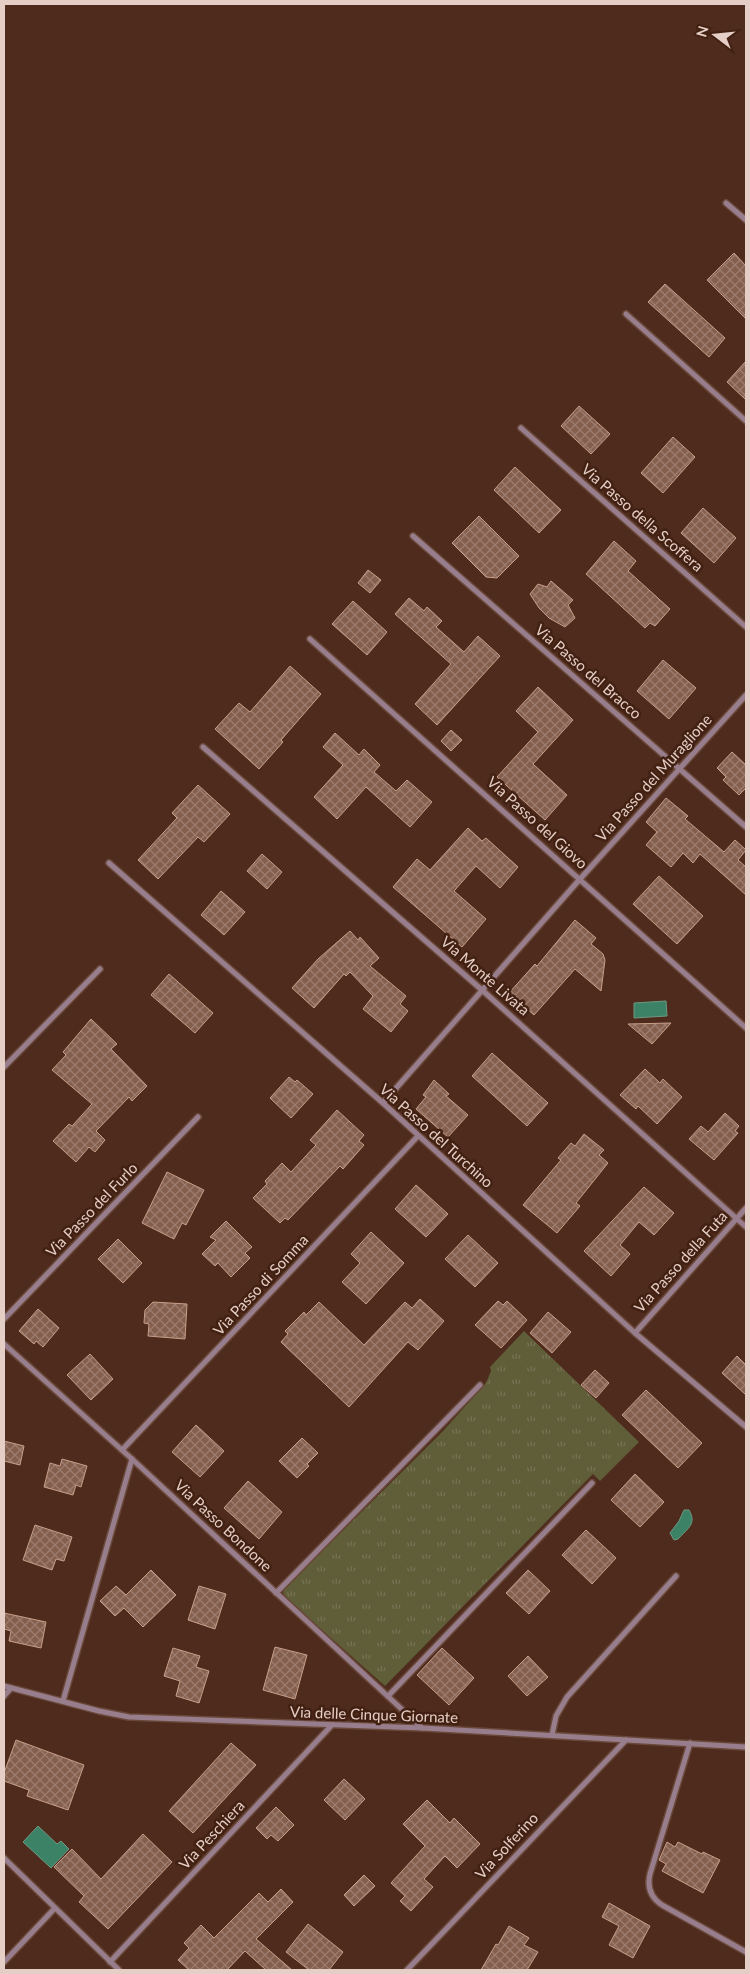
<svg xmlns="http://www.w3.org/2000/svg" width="750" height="1974" font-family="Lato,sans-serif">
	<defs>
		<pattern id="grass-tufts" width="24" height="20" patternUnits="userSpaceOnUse" patternTransform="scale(1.25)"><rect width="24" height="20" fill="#605d39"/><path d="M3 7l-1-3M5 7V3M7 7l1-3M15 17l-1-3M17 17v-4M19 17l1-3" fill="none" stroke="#777354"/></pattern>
		<pattern id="building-cross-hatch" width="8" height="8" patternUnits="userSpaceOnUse" patternTransform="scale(1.25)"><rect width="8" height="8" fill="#855f4e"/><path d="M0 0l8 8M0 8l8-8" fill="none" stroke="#9c7c6e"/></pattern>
	</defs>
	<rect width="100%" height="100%" fill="#4e2b1c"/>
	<!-- grass -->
	<polygon fill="url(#grass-tufts)" points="524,1331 639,1442 600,1481 593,1474 385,1686 286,1598 283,1592 284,1589 443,1431 486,1383 491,1371 490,1367"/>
	<!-- water -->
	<g fill="#3c8266" stroke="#6f9982">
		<polygon points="666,1001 667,1016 634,1018 634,1003"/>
		<path d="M 684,1510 L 689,1510 C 697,1524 688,1528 678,1539 L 674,1540 L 670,1533 L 679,1521 Z"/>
		<polygon points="38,1826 57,1844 61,1841 69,1849 51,1868 23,1842"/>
	</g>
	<!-- building -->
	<g fill="url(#building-cross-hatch)" stroke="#c89e8b">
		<polygon points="734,253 746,266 746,319 707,280"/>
		<polygon points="665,284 725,338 709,357 648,302"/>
		<polygon points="746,361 746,400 727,382"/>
		<polygon points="579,406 610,434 591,454 561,426"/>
		<polygon points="673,437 695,457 663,493 641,473"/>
		<polygon points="515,467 561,510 539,533 494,490"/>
		<polygon points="703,508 736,538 714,563 681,533"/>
		<polygon points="479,516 519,556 497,578 486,577 452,543"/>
		<polygon points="614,541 636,561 628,571 670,609 655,626 650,623 645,628 586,574"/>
		<polygon points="368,570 381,580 370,593 358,583"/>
		<polygon points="551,581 573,600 568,605 575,618 565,627 549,618 539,608 530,594 538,584 547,587"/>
		<polygon points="409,598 424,611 427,607 442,621 436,627 464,652 478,636 500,656 437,725 415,704 451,664 395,614"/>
		<polygon points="353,601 387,632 367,655 332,624"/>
		<polygon points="663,660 696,688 669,719 637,691"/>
		<polygon points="290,666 321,694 281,740 283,742 259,769 215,729 239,703 250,712"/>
		<polygon points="538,687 573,720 533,764 567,795 545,820 497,777 538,732 516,711"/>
		<polygon points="451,730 462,740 451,751 441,741"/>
		<polygon points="335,733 359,755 364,749 380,765 374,772 396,791 407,780 432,802 410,827 366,787 337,819 314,797 343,765 323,747"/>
		<polygon points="732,752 746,765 746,788 739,795 723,780 726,777 717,768"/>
		<polygon points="198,785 230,814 204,842 198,837 158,879 138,860 177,818 172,813"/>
		<polygon points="666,798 688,816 685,819 724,852 735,840 746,850 738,860 746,867 746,895 700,854 693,863 683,853 671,867 646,845 657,832 646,822"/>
		<polygon points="468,828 482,841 486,838 518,867 500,888 476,866 454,891 486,919 462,947 393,887 417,859 430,870"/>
		<polygon points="262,854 282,872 267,889 247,871"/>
		<polygon points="659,876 703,916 677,944 633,904"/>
		<polygon points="221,891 245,912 224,935 201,915"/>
		<polygon points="575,920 596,938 591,944 603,954 605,960 601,991 575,969 534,1015 509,993 535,964 537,966"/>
		<polygon points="350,931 358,940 360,937 379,958 370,966 406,996 400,1004 408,1011 391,1032 363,1009 373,996 350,972 346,976 344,974 314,1008 292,988 318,959"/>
		<polygon points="169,974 213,1013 195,1033 151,995"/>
		<polygon points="91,1019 117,1044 111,1049 147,1086 132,1101 129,1097 96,1131 105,1140 95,1152 89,1147 76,1162 53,1141 69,1124 72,1126 92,1104 52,1070 66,1055 63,1052"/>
		<polygon points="671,1023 652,1044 628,1024"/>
		<polygon points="492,1053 548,1103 527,1126 472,1076"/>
		<polygon points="645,1069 660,1083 663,1079 682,1097 657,1124 638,1106 636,1109 620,1095"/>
		<polygon points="289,1077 295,1082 297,1080 313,1094 291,1118 270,1098"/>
		<polygon points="434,1080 449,1094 446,1096 468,1115 448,1137 416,1109 426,1097 423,1095"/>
		<polygon points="337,1110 364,1135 359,1141 364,1145 343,1169 340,1166 288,1220 285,1218 280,1223 253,1198 267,1184 265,1181 282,1163 291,1172 316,1145 310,1140"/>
		<polygon points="725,1113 739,1126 735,1131 738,1133 714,1160 689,1139 701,1126 708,1132"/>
		<polygon points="584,1134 604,1150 599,1155 608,1163 576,1203 580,1206 557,1233 523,1205 561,1160 558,1158 571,1143 575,1146"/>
		<polygon points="167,1172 204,1190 186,1225 182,1223 174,1239 142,1223"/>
		<polygon points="416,1185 448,1214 426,1237 395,1209"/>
		<polygon points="644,1187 674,1213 654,1235 639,1222 620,1245 630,1254 611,1276 584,1251"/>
		<polygon points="226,1221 252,1247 245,1253 250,1258 231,1277 218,1263 215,1266 202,1254 216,1240 210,1237"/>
		<polygon points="371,1232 404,1263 366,1304 342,1282 360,1263 351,1254"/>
		<polygon points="468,1235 498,1263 475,1287 445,1259"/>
		<polygon points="118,1239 142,1263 123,1283 98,1259"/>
		<polygon points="420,1299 444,1321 418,1350 408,1342 349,1407 281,1342 288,1334 285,1331 304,1312 306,1315 319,1302 364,1345 405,1302 412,1308"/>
		<polygon points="498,1301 503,1305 507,1301 527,1320 501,1348 475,1325"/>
		<polygon points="153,1302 187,1304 185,1339 148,1336 149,1324 144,1323 145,1310"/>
		<polygon points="38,1309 59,1328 43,1347 36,1341 34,1344 19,1331"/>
		<polygon points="548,1312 571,1332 552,1353 530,1333"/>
		<polygon points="90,1354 113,1379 91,1400 67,1375"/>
		<polygon points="737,1356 746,1365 746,1395 722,1373"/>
		<polygon points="595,1370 609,1383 596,1398 581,1385"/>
		<polygon points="646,1390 702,1443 678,1468 622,1415"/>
		<polygon points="196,1425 224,1451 200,1477 172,1452"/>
		<polygon points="302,1438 318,1453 307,1464 309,1466 297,1478 279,1461"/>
		<polygon points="4,1441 24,1446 20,1465 4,1461"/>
		<polygon points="62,1459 87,1466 81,1487 76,1485 73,1495 44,1487 50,1463 60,1466"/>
		<polygon points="635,1474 664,1502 640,1527 611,1500"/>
		<polygon points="248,1481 282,1512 259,1539 224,1508"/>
		<polygon points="35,1525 72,1537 64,1561 56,1559 52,1570 23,1560"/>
		<polygon points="586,1530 616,1558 592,1584 562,1555"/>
		<polygon points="151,1570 176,1595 143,1627 124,1608 115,1616 100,1601 116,1586 126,1595"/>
		<polygon points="528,1570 550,1591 529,1614 506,1593"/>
		<polygon points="199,1586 226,1594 215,1629 188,1620"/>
		<polygon points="4,1613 46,1622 41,1648 9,1641 11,1631 4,1629"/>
		<polygon points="275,1647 307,1655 295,1699 263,1690"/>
		<polygon points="173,1648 200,1656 196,1667 209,1671 199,1703 176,1696 180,1681 164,1676"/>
		<polygon points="442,1648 474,1678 449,1705 417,1675"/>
		<polygon points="528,1656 548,1677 527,1696 508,1676"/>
		<polygon points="16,1740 84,1765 68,1810 27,1796 29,1790 4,1781 4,1773"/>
		<polygon points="231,1743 256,1765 193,1833 169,1811"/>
		<polygon points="344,1779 365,1799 345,1820 324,1800"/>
		<polygon points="427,1800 450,1823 454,1818 480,1844 457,1868 445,1856 424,1879 433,1887 411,1911 400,1901 405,1896 391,1883 425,1846 403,1824"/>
		<polygon points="276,1807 294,1825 278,1841 271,1835 267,1839 256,1828"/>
		<polygon points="143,1834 172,1862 108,1929 79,1902 84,1896 54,1867 72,1849 101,1879"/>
		<polygon points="667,1842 675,1847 678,1842 702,1854 703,1852 720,1860 703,1893 662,1871 666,1864 659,1860"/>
		<polygon points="364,1875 375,1886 354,1906 344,1895"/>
		<polygon points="281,1889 293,1902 256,1939 292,1970 266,1970 245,1951 227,1970 189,1970 178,1960 189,1948 184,1943 201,1925 214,1938 259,1893 268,1902"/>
		<polygon points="609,1903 650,1926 633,1958 609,1945 619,1926 602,1917"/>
		<polygon points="308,1924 343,1952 329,1970 309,1970 286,1952"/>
		<polygon points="509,1926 529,1938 524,1945 538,1952 527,1970 481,1970 496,1944 498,1945"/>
	</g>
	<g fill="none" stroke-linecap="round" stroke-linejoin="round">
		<!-- street casing -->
		<g stroke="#69483a" stroke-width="8">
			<g id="street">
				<polyline points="726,203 746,220"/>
				<polyline points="626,314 746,421"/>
				<polyline points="521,428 746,627"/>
				<polyline points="413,536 746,827"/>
				<polyline points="310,639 746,1028"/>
				<polyline points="203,747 482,990 746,1227"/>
				<polyline points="109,863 383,1103 635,1333 746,1427"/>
				<polyline points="4,1067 100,969"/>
				<polyline points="383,1103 580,879 746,695"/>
				<polyline points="4,1319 198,1117"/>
				<polyline points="635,1333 746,1208"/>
				<polyline points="4,1344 132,1459 422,1728"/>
				<polyline points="122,1450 418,1136"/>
				<polyline points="276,1593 480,1385"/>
				<polyline points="4,1686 99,1711 129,1717 423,1728 746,1747"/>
				<polyline points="4,1696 11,1688"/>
				<polyline points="388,1696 592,1483"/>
				<polyline points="63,1701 132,1459"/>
				<polyline points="552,1735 556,1716 567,1697 676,1576"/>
				<path d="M 690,1743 L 650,1874 C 647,1887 651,1898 662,1905 L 746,1952"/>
				<polyline points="4,1858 119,1970"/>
				<polyline points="4,1962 55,1908"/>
				<polyline points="110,1962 331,1726"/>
				<polyline points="407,1970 626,1740"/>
			</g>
		</g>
		<!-- street -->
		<use href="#street" stroke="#987e8c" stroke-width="5"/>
	</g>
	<g text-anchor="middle" stroke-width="5" stroke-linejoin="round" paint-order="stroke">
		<!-- street labels -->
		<g font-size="15" fill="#e5cec5" stroke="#422112">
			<text transform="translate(642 518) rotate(41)" y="5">Via Passo della Scoffera</text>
			<text transform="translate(588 672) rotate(41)" y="5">Via Passo del Bracco</text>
			<text transform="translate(654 778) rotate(-48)" y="5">Via Passo del Muraglione</text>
			<text transform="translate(537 823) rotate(42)" y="5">Via Passo del Giovo</text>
			<text transform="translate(485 976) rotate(41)" y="5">Via Monte Livata</text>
			<text transform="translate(436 1136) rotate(42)" y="5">Via Passo del Turchino</text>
			<text transform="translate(92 1210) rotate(-46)" y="5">Via Passo del Furlo</text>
			<text transform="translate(681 1262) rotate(-48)" y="5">Via Passo della Futa</text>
			<text transform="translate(261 1285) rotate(-47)" y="5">Via Passo di Somma</text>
			<text transform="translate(223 1526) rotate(43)" y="5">Via Passo Bondone</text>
			<text transform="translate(374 1715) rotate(2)" y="5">Via delle Cinque Giornate</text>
			<text transform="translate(212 1835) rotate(-47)" y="5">Via Peschiera</text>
			<text transform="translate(507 1846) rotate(-47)" y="5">Via Solferino</text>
		</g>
	</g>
	<!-- border -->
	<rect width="750" height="1974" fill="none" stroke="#e5cec5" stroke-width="10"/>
	<!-- north arrow -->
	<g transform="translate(715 35) rotate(286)" stroke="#422112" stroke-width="4" paint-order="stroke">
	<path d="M0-4L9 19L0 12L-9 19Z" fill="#e5cec5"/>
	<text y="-8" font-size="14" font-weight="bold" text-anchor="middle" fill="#e5cec5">N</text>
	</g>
</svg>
